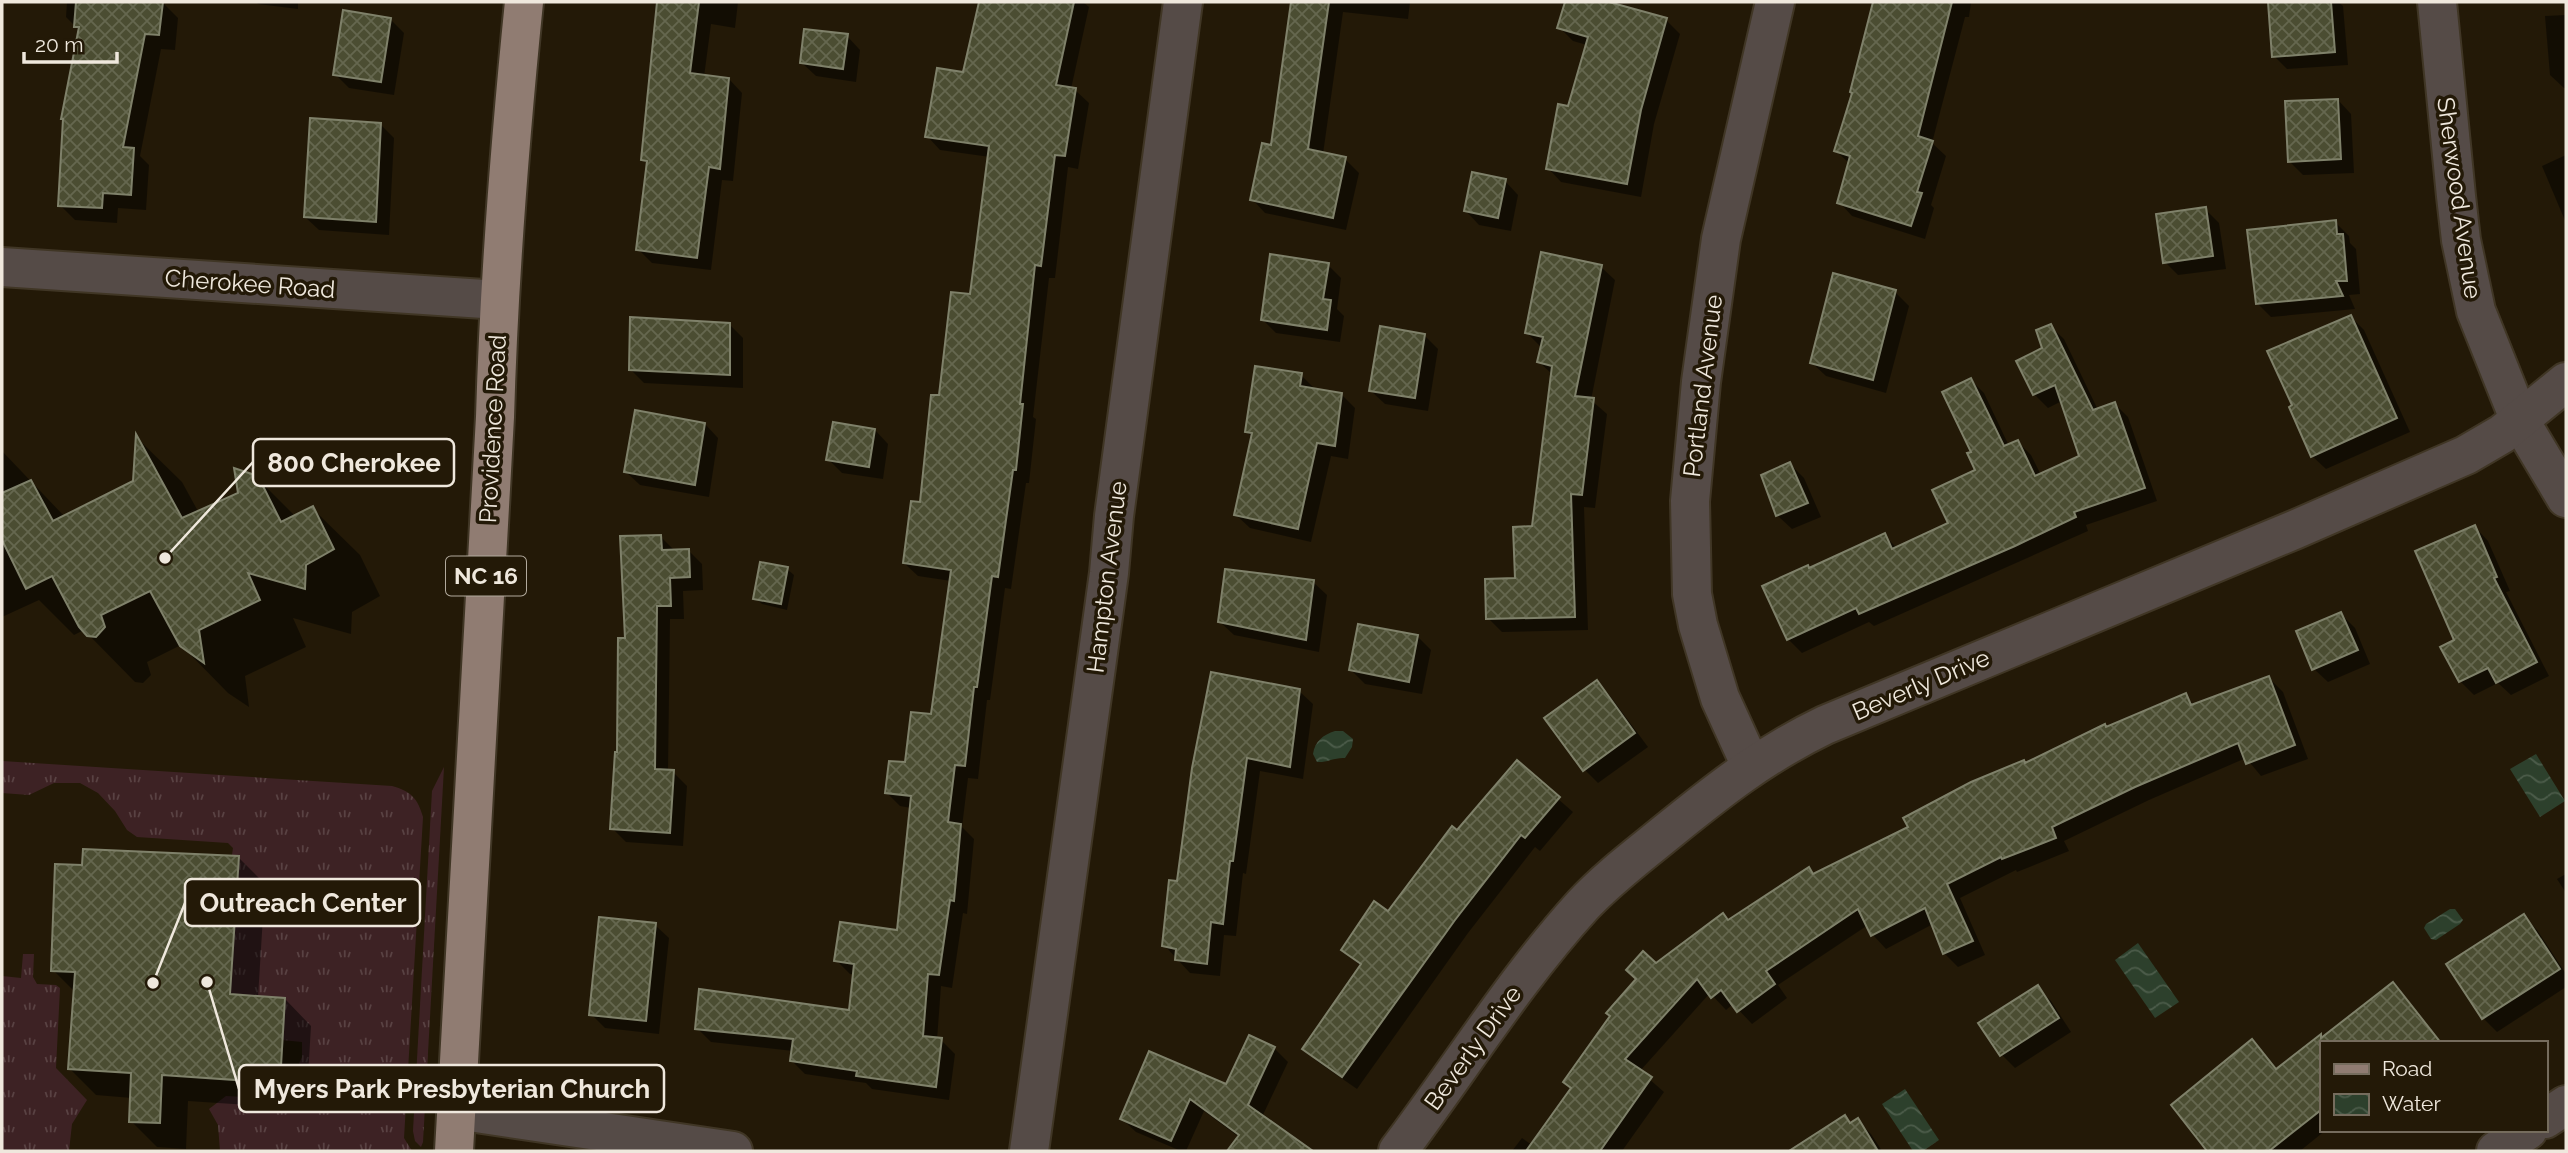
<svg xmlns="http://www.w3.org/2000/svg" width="2568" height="1153" font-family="Raleway,sans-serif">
	<defs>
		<pattern id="grass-tufts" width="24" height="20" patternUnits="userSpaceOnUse" patternTransform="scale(1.75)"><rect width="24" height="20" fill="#3d2224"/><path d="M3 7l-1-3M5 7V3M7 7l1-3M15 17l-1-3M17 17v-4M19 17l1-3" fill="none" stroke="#594243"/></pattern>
		<pattern id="water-waves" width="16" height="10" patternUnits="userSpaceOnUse" patternTransform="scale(1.75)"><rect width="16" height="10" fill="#2d402c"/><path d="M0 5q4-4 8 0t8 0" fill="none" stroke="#4c5c4a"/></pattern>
		<pattern id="building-cross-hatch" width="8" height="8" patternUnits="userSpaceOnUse" patternTransform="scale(1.75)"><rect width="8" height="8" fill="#4b4d32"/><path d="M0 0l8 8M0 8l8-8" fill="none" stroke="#65674f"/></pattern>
	</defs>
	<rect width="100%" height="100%" fill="#231907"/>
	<!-- grass -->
	<g fill="url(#grass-tufts)">
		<path d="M 2,761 L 392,786 C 411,791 418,799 423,817 L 404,1138 L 412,1151 L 220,1151 L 218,1125 L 209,1109 L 226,1096 L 296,1100 L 298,1066 L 302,1057 L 302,1042 L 282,1040 L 285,998 L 230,994 L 239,856 L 232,855 L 233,848 L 228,843 L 137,837 L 127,830 L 115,811 L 98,793 L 80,783 L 54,783 L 29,795 L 2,793 Z"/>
		<polygon points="444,767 423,1142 421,1147 415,1141 413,1131 432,791"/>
		<polygon points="23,954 34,954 33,977 37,984 56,985 60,988 56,1068 87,1100 72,1124 69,1151 2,1151 2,976 21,978"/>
	</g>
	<!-- water -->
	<g fill="url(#water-waves)">
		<path d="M 1335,731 L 1343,731 L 1353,739 L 1352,747 L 1345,758 C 1335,757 1326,763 1317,762 L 1313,754 C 1315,741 1323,735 1335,731 Z"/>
		<polygon points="2536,754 2565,801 2540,817 2510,769"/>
		<polygon points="2450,909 2455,909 2463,920 2460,924 2436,940 2431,939 2424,928 2426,924"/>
		<polygon points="2138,943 2179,1002 2155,1018 2115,960"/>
		<polygon points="1905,1089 1939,1140 1923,1151 1913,1151 1882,1104"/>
	</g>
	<!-- shadow -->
	<g fill="#0007">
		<polygon points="67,2 162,2 178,18 175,50 161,49 140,156 149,165 146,210 118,208 117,223 75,220 60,205 80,31 66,17"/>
		<polygon points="256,2 298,2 298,9 258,4"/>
		<polygon points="656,2 738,2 735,28 711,24 704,77 729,79 742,93 733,181 722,180 711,270 652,263 638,249 648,165 643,159 656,25 654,22"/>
		<polygon points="981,2 1083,2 1089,7 1071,89 1075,90 1089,103 1078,169 1068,167 1055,278 1049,278 1033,417 1036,419 1029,483 1026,483 1011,589 1005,588 990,700 987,700 978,779 968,778 962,827 974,839 967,914 963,913 952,988 941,986 937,1040 941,1040 955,1054 949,1100 872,1089 866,1083 805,1074 791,1060 793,1051 711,1042 697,1028 850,1012 855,975 850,974 836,960 899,932 911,808 900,806 886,792 906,764 932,716 951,581 918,576 904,563 921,504 940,397 971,296 990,157 940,150 927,136 965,74"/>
		<polygon points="1302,2 1410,2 1408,19 1343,12 1323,154 1345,159 1359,173 1346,230 1265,213 1252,199 1273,147 1297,42"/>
		<polygon points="1566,2 1602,2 1666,20 1680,34 1654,124 1641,197 1561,182 1548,168 1569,108 1587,45 1573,41 1559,27"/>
		<polygon points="1881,2 1971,2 1969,17 1965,17 1932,143 1946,156 1931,205 1934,208 1925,239 1852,216 1839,202 1850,164 1836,151 1879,17"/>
		<polygon points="2269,2 2338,2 2343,6 2348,65 2287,69 2274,56"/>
		<polygon points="2566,15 2566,88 2564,88 2550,75 2545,16"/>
		<polygon points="390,19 404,33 394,95 349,88 335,74"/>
		<polygon points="847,36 860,50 856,82 816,76 802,63"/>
		<polygon points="2338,100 2351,114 2354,173 2303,175 2289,161"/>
		<polygon points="380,124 394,138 389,235 319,230 305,217"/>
		<polygon points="2566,155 2566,223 2542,166"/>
		<polygon points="1505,181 1518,195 1511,231 1479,225 1466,211"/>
		<polygon points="2205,209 2219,223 2226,269 2178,275 2165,262"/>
		<polygon points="2335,222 2349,236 2350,243 2356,249 2360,294 2349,295 2355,309 2271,317 2257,303"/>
		<polygon points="1328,265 1341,278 1337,309 1344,316 1340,342 1276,333 1262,319"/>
		<polygon points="1601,267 1615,280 1591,400 1607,414 1595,508 1584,507 1588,630 1502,632 1488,618 1516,580 1533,528 1553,375 1539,362 1541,347 1527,333"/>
		<polygon points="1895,292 1909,306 1886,393 1826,376 1812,363"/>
		<polygon points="2351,317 2364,330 2410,432 2326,469 2312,456"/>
		<polygon points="729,324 743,338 743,388 644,383 631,370"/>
		<polygon points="2050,326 2064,339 2098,410 2115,404 2128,417 2157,501 2086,525 2088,531 1874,626 1869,622 1802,653 1788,639 1810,569 1884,535 1897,548 1950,524 1977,471 1973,452 1971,380 1984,393 2009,446 2018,442 2031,455 2041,475 2081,456 2062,401 2048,408 2034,394"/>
		<polygon points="1424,335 1438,349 1428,411 1385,404 1371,391"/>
		<polygon points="1301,375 1315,389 1341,394 1355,408 1348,459 1331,456 1311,542 1250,528 1236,515 1253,438 1247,432"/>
		<polygon points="705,424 718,438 709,497 640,485 626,472"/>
		<polygon points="875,430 888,444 883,479 842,473 828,459"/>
		<polygon points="137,438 182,482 199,513 240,494 257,478 296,517 313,509 360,555 380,596 352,612 351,634 293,618 306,647 245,676 249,707 228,693 181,645 147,662 151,675 143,683 135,682 84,630 74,635 39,600 2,617 2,451 65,517 135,482"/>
		<polygon points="1790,464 1804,478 1821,517 1792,529 1778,516 1763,476"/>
		<polygon points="2475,527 2488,541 2510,591 2506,592 2549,676 2511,695 2498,683 2474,695 2460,681 2456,640"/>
		<polygon points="660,536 675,551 688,550 702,564 703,590 683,591 684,619 670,619 668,772 673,772 687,786 683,846 626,842 612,828 627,640"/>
		<polygon points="787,569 794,575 787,610 762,604 755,598"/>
		<polygon points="1313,582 1327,595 1319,652 1234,635 1220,622"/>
		<polygon points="2341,614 2355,628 2370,664 2328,682 2314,669"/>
		<polygon points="1417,636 1431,650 1422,694 1365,684 1351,670"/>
		<polygon points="1212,674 1299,691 1313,704 1303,779 1260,771 1246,874 1243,873 1236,936 1224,935 1220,976 1190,973 1164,945 1179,883"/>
		<polygon points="2269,678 2283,692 2308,759 2261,776 2246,758 2149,800 2064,841 2069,851 2017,872 2016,870 1960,898 1985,955 1958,967 1944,953 1933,924 1886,949 1873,935 1868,925 1778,985 1787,998 1752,1024 1733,1004 1726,1010 1710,993 1640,1071 1664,1092 1622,1151 1512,1151 1522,1138 1532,1145 1656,965 1729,921 1808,869 1815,875 1910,828 2026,764 2185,696 2195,706"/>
		<polygon points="1596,682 1610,696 1648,747 1598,783 1585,770"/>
		<polygon points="1517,763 1573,812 1540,851 1535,847 1468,933 1357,1089 1318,1062 1304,1049 1362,967 1343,950 1389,913"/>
		<polygon points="238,857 265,884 258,997 285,999 311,1026 306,1109 188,1101 186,1149 157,1147 131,1121 132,1098 96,1095 70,1069 75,992 53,970 84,867"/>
		<polygon points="2566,874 2566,893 2557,879"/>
		<polygon points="2524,916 2537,930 2566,974 2566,987 2497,1032 2483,1018"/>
		<polygon points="655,925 669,938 659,1034 605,1028 591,1014"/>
		<polygon points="2393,984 2442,1043 2321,1043 2321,1130 2326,1130 2300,1151 2209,1151 2173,1105 2252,1041 2277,1070"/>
		<polygon points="2037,987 2051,1001 2071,1032 2015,1068 2001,1054"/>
		<polygon points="1274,1048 1288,1062 1262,1117 1307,1151 1229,1151 1239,1137 1204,1111 1186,1151 1181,1151 1136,1132 1122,1119 1227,1086"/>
		<polygon points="1845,1117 1852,1124 1857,1120 1871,1134 1882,1151 1811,1151"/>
	</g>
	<!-- building -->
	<g fill="url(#building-cross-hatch)" stroke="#7f816a" stroke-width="2">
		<polygon points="76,2 163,2 159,35 145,34 123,147 134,148 131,195 103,193 102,208 58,206 63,119 61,119 79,27 74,27"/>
		<polygon points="657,2 699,2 690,73 729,78 720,169 709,167 697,258 636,250 647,161 641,160"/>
		<polygon points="979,2 1074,2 1056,85 1076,88 1065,156 1055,155 1041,266 1035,265 1020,404 1023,404 1016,470 1013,470 998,577 992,576 977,687 974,687 965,766 955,765 948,822 961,824 954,901 950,900 939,975 928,974 923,1036 942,1038 936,1087 856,1076 857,1071 790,1061 793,1039 695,1029 699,989 849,1010 854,964 834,961 840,922 897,930 911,796 885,793 889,761 905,762 911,712 931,714 951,570 903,563 911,501 920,502 931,395 939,395 951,292 970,294 989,146 925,137 937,68 963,72"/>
		<polygon points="1291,2 1329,2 1308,149 1346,157 1333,218 1250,200 1262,143 1271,145"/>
		<polygon points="1565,2 1609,2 1667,18 1641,110 1627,184 1546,169 1558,104 1568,106 1588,37 1557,28"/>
		<polygon points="1873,2 1952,2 1918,136 1933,141 1917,192 1922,193 1911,226 1837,203 1850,156 1834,151 1852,93 1850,92"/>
		<polygon points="2268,2 2331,2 2335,52 2272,57"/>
		<polygon points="343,10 391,18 381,82 333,75"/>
		<polygon points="804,29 848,34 843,69 800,63"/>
		<polygon points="2338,99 2341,159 2288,162 2285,101"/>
		<polygon points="310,118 381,123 376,222 304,217"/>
		<polygon points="1472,172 1506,179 1498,218 1464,211"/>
		<polygon points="2206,207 2213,256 2163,263 2156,214"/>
		<polygon points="2336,220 2337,234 2343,234 2347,281 2336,281 2343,296 2256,304 2247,230"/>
		<polygon points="1541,252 1602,265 1575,396 1594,398 1582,495 1571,494 1575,617 1486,619 1485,579 1515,578 1513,527 1532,526 1552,366 1537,362 1543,337 1525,333"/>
		<polygon points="1270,254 1329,263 1323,299 1331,300 1327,330 1261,320"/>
		<polygon points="1833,273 1896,290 1873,380 1810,363"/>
		<polygon points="2351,315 2397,418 2311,457 2289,407 2292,405 2267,351"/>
		<polygon points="630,317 730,323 730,375 629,370"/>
		<polygon points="2051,324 2093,410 2115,402 2145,488 2074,512 2076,517 2015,546 1859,614 1856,608 1787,640 1762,586 1808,565 1809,568 1885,533 1892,549 1948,523 1932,490 1975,470 1967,453 1971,452 1942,392 1971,378 2004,446 2018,440 2035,476 2079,456 2055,385 2033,395 2016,361 2042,348 2036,330"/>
		<polygon points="1380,326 1425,334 1415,398 1369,391"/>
		<polygon points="1255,366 1302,373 1300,386 1342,393 1335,446 1317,443 1298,529 1234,515 1252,433 1245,432"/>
		<polygon points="635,410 705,423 695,485 624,472"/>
		<polygon points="833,422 875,429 869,467 826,460"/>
		<polygon points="136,434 182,518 238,493 234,468 258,476 281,522 313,506 334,549 306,565 305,589 248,573 260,600 199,630 204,663 180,646 150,591 101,615 105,627 96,637 87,636 79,627 52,576 26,589 2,540 2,493 31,480 53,521 133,481"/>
		<polygon points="1790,462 1808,503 1776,516 1761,475"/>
		<polygon points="2475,525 2497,577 2494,578 2537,662 2496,683 2488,668 2459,682 2440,647 2454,640 2415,551"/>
		<polygon points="661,535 662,550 689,549 690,577 670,578 671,606 657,606 655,769 674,770 670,833 610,829 615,752 617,752 618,638 625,638 620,536"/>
		<polygon points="760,562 788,567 781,604 753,599"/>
		<polygon points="1225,569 1314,580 1306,640 1218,622"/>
		<polygon points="2341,612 2358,650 2312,670 2296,631"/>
		<polygon points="1358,624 1418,635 1409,682 1349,670"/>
		<polygon points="1211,672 1300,689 1290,767 1247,758 1233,861 1230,861 1223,924 1211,922 1207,964 1175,960 1176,949 1162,946 1169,880 1177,881 1192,768"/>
		<polygon points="2269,676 2295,745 2246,764 2238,743 2135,787 2052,827 2056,838 2002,859 2001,857 1947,884 1973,941 1943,954 1925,908 1871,936 1858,909 1766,971 1775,984 1737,1012 1721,990 1711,998 1697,979 1625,1059 1652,1077 1600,1151 1526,1151 1571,1088 1563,1082 1610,1016 1606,1013 1636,979 1626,970 1643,951 1656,963 1723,913 1728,920 1809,867 1813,874 1908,827 1903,818 1971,782 2024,760 2025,763 2105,724 2106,727 2186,693 2191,705"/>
		<polygon points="1597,680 1635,733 1583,771 1544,718"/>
		<polygon points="1517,760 1560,797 1525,838 1521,835 1455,920 1342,1077 1302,1049 1361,964 1341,950 1374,901 1388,911 1452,826 1457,830"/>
		<polygon points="83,849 239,856 230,994 285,998 280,1083 162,1075 160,1123 129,1122 131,1073 68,1069 75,972 51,971 55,864 82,865"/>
		<polygon points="2524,914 2560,969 2482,1019 2446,964"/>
		<polygon points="599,917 656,923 646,1021 589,1015"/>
		<polygon points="2393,982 2441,1043 2321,1043 2321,1110 2269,1151 2207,1151 2171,1105 2252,1039 2276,1069 2321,1034 2321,1038"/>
		<polygon points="2038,985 2059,1018 2000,1056 1978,1023"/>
		<polygon points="1249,1035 1275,1047 1248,1105 1313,1151 1227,1151 1239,1135 1190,1099 1171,1141 1120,1119 1149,1051 1226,1084"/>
		<polygon points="1845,1115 1850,1123 1858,1118 1878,1151 1789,1151"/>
	</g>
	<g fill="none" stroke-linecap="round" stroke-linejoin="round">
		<!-- minor casing -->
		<g stroke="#403625" stroke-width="42">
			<g id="minor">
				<polyline points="2437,2 2456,196 2461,240 2476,311 2520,421 2566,498"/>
				<polyline points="2,267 499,300"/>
				<polyline points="1751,766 1720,698 1698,625 1692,594 1690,501 1701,382 1721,239 1775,2"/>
				<polyline points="456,1110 733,1151"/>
				<polyline points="2545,1119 2566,1105"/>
				<polyline points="1029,1151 1109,573 1114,516 1183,2"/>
				<path d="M 1398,1151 C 1460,1069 1514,981 1583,905 C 1608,878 1639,855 1667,832 C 1720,789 1763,755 1825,725 L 2294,530 L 2466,455 L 2502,434 L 2566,382"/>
				<polyline points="2496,1151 2528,1130"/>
			</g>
		</g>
		<!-- major casing -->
		<g stroke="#403625" stroke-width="42">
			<path id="major" d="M 454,1151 L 495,417 C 499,278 510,140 524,2"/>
		</g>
		<!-- minor -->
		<use href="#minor" stroke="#554b47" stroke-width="38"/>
		<!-- major -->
		<use href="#major" stroke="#907c72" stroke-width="38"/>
	</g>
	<g text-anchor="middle" stroke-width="7" stroke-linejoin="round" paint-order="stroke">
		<!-- shield labels -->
		<rect fill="#231907" stroke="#b2aa9d" stroke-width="2" x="446" y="556.5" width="80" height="39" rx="5"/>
		<g font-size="23" font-weight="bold" fill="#efe8dd">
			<text x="486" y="584">NC 16</text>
		</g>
		<!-- street labels -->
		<g font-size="24" fill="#efe8dd" stroke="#231907">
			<text transform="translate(2459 198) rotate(82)" y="8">Sherwood Avenue</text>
			<text transform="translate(250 284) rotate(4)" y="8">Cherokee Road</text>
			<text transform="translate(1703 386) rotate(-83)" y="8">Portland Avenue</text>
			<text transform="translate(493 429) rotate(-87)" y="8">Providence Road</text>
			<text transform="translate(1107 577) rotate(-83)" y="8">Hampton Avenue</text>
			<text transform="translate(1921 685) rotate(-23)" y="8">Beverly Drive</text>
			<text transform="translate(1473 1048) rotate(-54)" y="8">Beverly Drive</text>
		</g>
	</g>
	<!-- callouts -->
	<path fill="none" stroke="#efe8dd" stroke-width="2.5" d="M165 558L253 462M153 983L185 903M207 982L239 1089"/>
	<g fill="#efe8dd" stroke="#231907" stroke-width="2.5">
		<circle cx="165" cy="558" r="7"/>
		<circle cx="153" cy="983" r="7"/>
		<circle cx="207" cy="982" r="7"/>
	</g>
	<g fill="#231907" stroke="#efe8dd" stroke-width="2.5">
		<rect x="253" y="439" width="201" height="47" rx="7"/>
		<rect x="185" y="879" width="235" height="47" rx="7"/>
		<rect x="239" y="1065" width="425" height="47" rx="7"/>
	</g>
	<g font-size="26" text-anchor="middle" font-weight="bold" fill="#efe8dd">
		<text x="354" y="472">800 Cherokee</text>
		<text x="303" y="912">Outreach Center</text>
		<text x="452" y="1098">Myers Park Presbyterian Church</text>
	</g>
	<!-- border -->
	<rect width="2568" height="1153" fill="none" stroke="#efe8dd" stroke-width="7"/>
	<!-- legend -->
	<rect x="2320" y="1041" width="228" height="91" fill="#231907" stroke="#756c5d" stroke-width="2"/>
	<rect x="2334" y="1064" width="35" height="10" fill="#907c72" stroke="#756c5d" stroke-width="2"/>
	<text x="2382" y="1076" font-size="21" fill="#efe8dd">Road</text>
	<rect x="2334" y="1094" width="35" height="21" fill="url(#water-waves)" stroke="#756c5d" stroke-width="2"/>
	<text x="2382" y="1111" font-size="21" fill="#efe8dd">Water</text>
	<!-- scale -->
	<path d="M24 52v10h93v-10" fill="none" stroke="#efe8dd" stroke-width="3.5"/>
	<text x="35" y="52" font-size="21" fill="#efe8dd" stroke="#231907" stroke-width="5" paint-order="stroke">20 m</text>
</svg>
